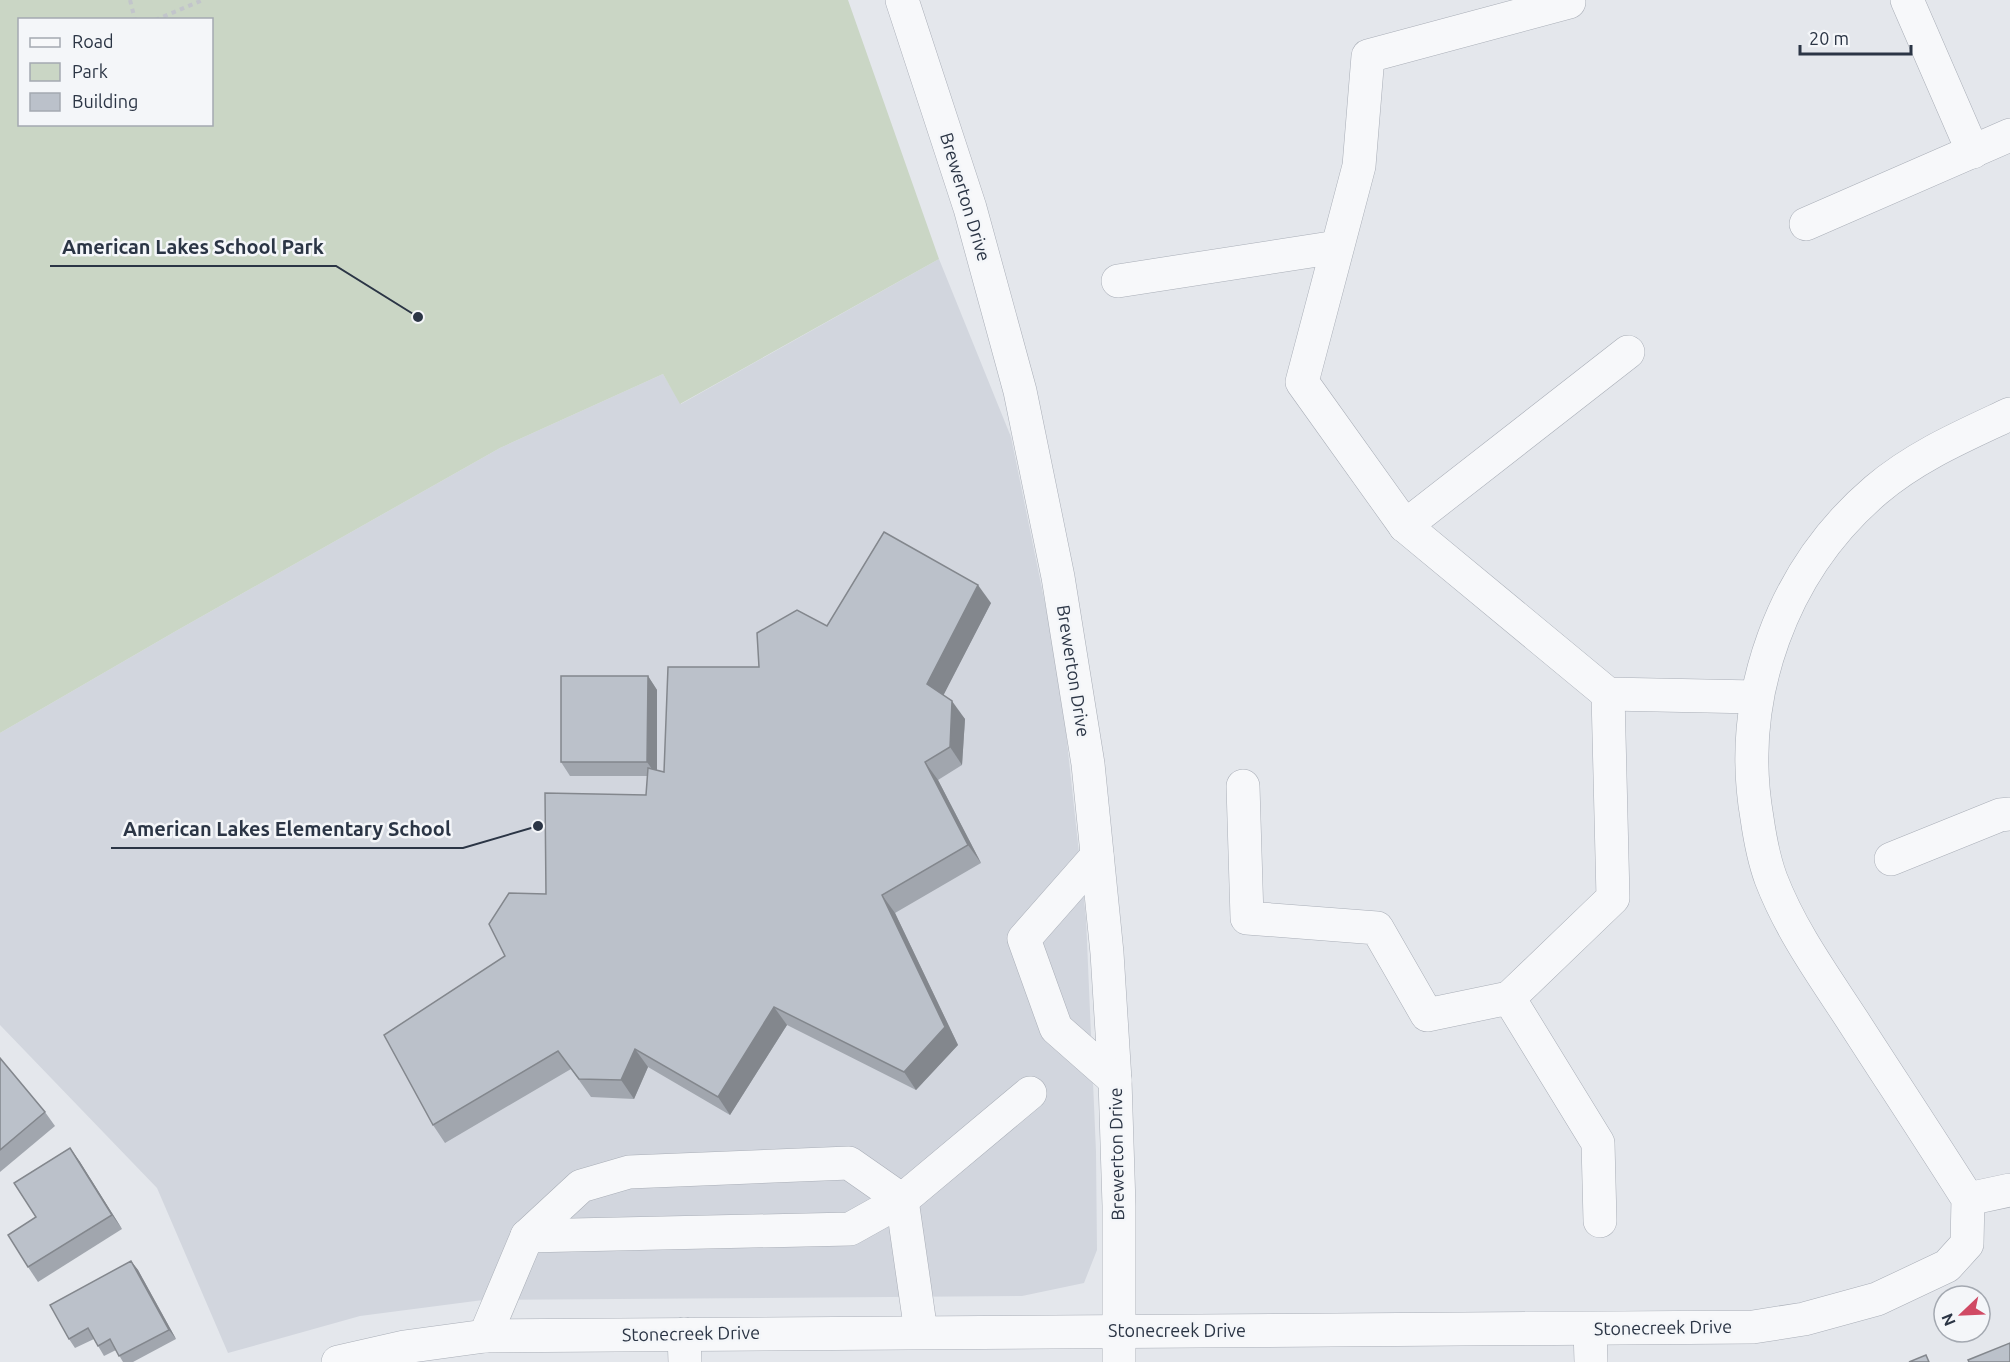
<svg xmlns="http://www.w3.org/2000/svg" width="2010" height="1362" font-family="Ubuntu,sans-serif">
	<rect width="100%" height="100%" fill="#e4e7ec"/>
	<!-- built -->
	<polygon fill="#d2d6de" points="939,259 1011,437 1060,677 1086,918 1096,1152 1097,1250 1084,1283 1022,1296 483,1300 360,1316 228,1353 157,1188 0,1025 0,733 176,631 500,448 663,374 681,404"/>
	<!-- green -->
	<path fill="#cad6c5" fill-rule="evenodd" d="M 0,0 L 848,0 L 939,259 L 680,404 L 663,374 L 500,448 L 176,631 L 0,733 ZM 20,20 L 212,20 L 212,124 L 20,124 Z"/>
	<g fill="none" stroke-linecap="round" stroke-linejoin="round">
		<!-- minor casing -->
		<g stroke="#a9aeb7" stroke-width="34">
			<g id="minor">
				<polyline points="902,0 970,208 1020,391 1058,577 1088,764 1107,953 1115,1080 1119,1206 1119,1362"/>
				<polyline points="1568,0 1569,2 1368,56 1359,166 1302,382 1405,526 1608,694 1756,697"/>
				<polyline points="1907,0 1973,152"/>
				<polyline points="1806,224 2010,135"/>
				<polyline points="1118,281 1337,247"/>
				<polyline points="1405,526 1628,352"/>
				<polyline points="1243,786 1247,918 1377,928 1427,1015 1509,998 1598,1143 1600,1221"/>
				<polyline points="1097,856 1024,939 1056,1028 1115,1080"/>
				<polyline points="1891,859 2000,815 2010,814"/>
				<polyline points="1509,998 1613,898 1608,694"/>
				<polyline points="1968,1199 2010,1190"/>
				<polyline points="527,1236 850,1229 902,1200 1030,1093"/>
				<polyline points="1590,1329 1591,1362"/>
				<polyline points="684,1334 685,1362"/>
				<polyline points="485,1336 527,1236 581,1186 629,1172 849,1163 902,1200 921,1332"/>
				<path d="M 338,1362 L 404,1347 L 485,1336 L 1753,1327 L 1804,1319 L 1877,1299 L 1947,1266 L 1967,1244 L 1968,1199 C 1930,1139 1891,1080 1853,1021 C 1823,975 1791,931 1771,879 C 1764,860 1760,839 1757,818 C 1736,697 1782,570 1876,490 C 1916,456 1963,436 2010,414"/>
			</g>
		</g>
		<!-- path -->
		<g stroke="#c2c5cb" stroke-width="4" stroke-dasharray="4.5 4.5" stroke-linecap="butt">
			<polyline points="130,0 135,20"/>
			<polyline points="155,20 203,0"/>
		</g>
		<!-- minor -->
		<use href="#minor" stroke="#f7f8fa" stroke-width="33"/>
	</g>
	<!-- wall -->
	<g fill="#a1a6ae">
		<polygon points="991,603 943,695 965,719 962,765 938,780 981,863 895,913 958,1045 916,1090 787,1025 730,1115 648,1067 634,1099 591,1097 571,1069 445,1143 433,1125 505,956 546,894 646,795 648,776 570,776 561,762 648,676 657,690 657,770 664,772 759,667 827,626"/>
		<polygon points="0,1058 45,1112 55,1126 0,1172"/>
		<polygon points="70,1148 80,1162 122,1229 38,1282 28,1267 36,1217"/>
		<polygon points="131,1261 138,1270 176,1339 133,1362 123,1362 116,1350 104,1356 94,1339 75,1348 69,1339"/>
	</g>
	<!-- shaded-wall -->
	<g fill="#83878d">
		<polygon points="978,585 991,603 940,702 927,684"/>
		<polygon points="648,676 657,690 657,776 647,762"/>
		<polygon points="952,701 965,719 962,765 950,747"/>
		<polygon points="925,762 938,780 981,863 968,845"/>
		<polygon points="882,895 895,913 958,1045 916,1090 904,1072"/>
		<polygon points="774,1007 787,1025 730,1115 718,1097"/>
		<polygon points="635,1049 648,1067 634,1099 621,1080"/>
		<polygon points="70,1148 80,1162 122,1229 112,1215"/>
		<polygon points="131,1261 138,1270 176,1339 169,1330"/>
	</g>
	<!-- building -->
	<g fill="#bbc1ca" stroke="#83878d" stroke-width="1.5">
		<polygon points="884,532 978,585 927,684 952,701 950,747 925,762 968,845 882,895 945,1027 904,1072 774,1007 718,1097 635,1049 621,1080 579,1079 558,1051 433,1125 384,1035 505,956 489,924 509,893 546,894 545,793 646,795 648,768 664,772 668,667 759,667 757,633 797,610 827,626"/>
		<polygon points="561,676 648,676 647,762 561,762"/>
		<polygon points="0,1058 45,1112 0,1150"/>
		<polygon points="70,1148 112,1215 28,1267 8,1235 36,1217 14,1183"/>
		<polygon points="131,1261 169,1330 119,1356 110,1339 98,1346 88,1328 69,1339 50,1305"/>
		<polygon points="2010,1343 2010,1362 1969,1362 1968,1360"/>
		<polygon points="1926,1355 1929,1362 1909,1362"/>
	</g>
	<g text-anchor="middle" stroke-width="5" stroke-linejoin="round" paint-order="stroke">
		<!-- street labels -->
		<g font-size="18" fill="#2b3545" stroke="#f4f6f9">
			<text transform="translate(965 197) rotate(73)" y="6">Brewerton Drive</text>
			<text transform="translate(1073 671) rotate(81)" y="6">Brewerton Drive</text>
			<text transform="translate(1117 1154) rotate(-91)" y="6">Brewerton Drive</text>
			<text transform="translate(1663 1328) rotate(-1)" y="6">Stonecreek Drive</text>
			<text x="1177" y="1337">Stonecreek Drive</text>
			<text transform="translate(691 1334) rotate(-1)" y="6">Stonecreek Drive</text>
		</g>
	</g>
	<!-- callouts -->
	<path fill="none" stroke="#2b3545" stroke-width="2" d="M418 317L336 266H50M538 826L463 848H111"/>
	<g fill="#2b3545" stroke="#f4f6f9" stroke-width="2">
		<circle cx="418" cy="317" r="6"/>
		<circle cx="538" cy="826" r="6"/>
	</g>
	<g font-size="20" text-anchor="middle" font-weight="bold" fill="#2b3545" stroke="#f4f6f9" stroke-width="5" stroke-linejoin="round" paint-order="stroke">
		<text x="193" y="254">American Lakes School Park</text>
		<text x="287" y="836">American Lakes Elementary School</text>
	</g>
	<!-- legend -->
	<rect x="18" y="18" width="195" height="108" fill="#f4f6f9" stroke="#a4a9b1" stroke-width="1.5"/>
	<rect x="30" y="38" width="30" height="9" fill="#f7f8fa" stroke="#a4a9b1" stroke-width="1.5"/>
	<text x="72" y="48" font-size="18" fill="#2b3545">Road</text>
	<rect x="30" y="63" width="30" height="18" fill="#cad6c5" stroke="#a4a9b1" stroke-width="1.5"/>
	<text x="72" y="78" font-size="18" fill="#2b3545">Park</text>
	<rect x="30" y="93" width="30" height="18" fill="#bbc1ca" stroke="#a4a9b1" stroke-width="1.5"/>
	<text x="72" y="108" font-size="18" fill="#2b3545">Building</text>
	<!-- north arrow -->
	<g transform="translate(1962 1314) rotate(247)"><circle r="28" fill="#f4f6f9" stroke="#a4a9b1" stroke-width="1.5"/>
	<path d="M0-4.5L10 22L0 15L-10 22Z" fill="#d04a64"/>
	<text y="-9" font-size="16" font-weight="bold" text-anchor="middle" fill="#2b3545">N</text>
	</g>
	<!-- scale -->
	<path d="M1800 45v9h111v-9" fill="none" stroke="#2b3545" stroke-width="3"/>
	<text x="1809" y="45" font-size="18" fill="#2b3545" stroke="#f4f6f9" stroke-width="4.5" paint-order="stroke">20 m</text>
</svg>
